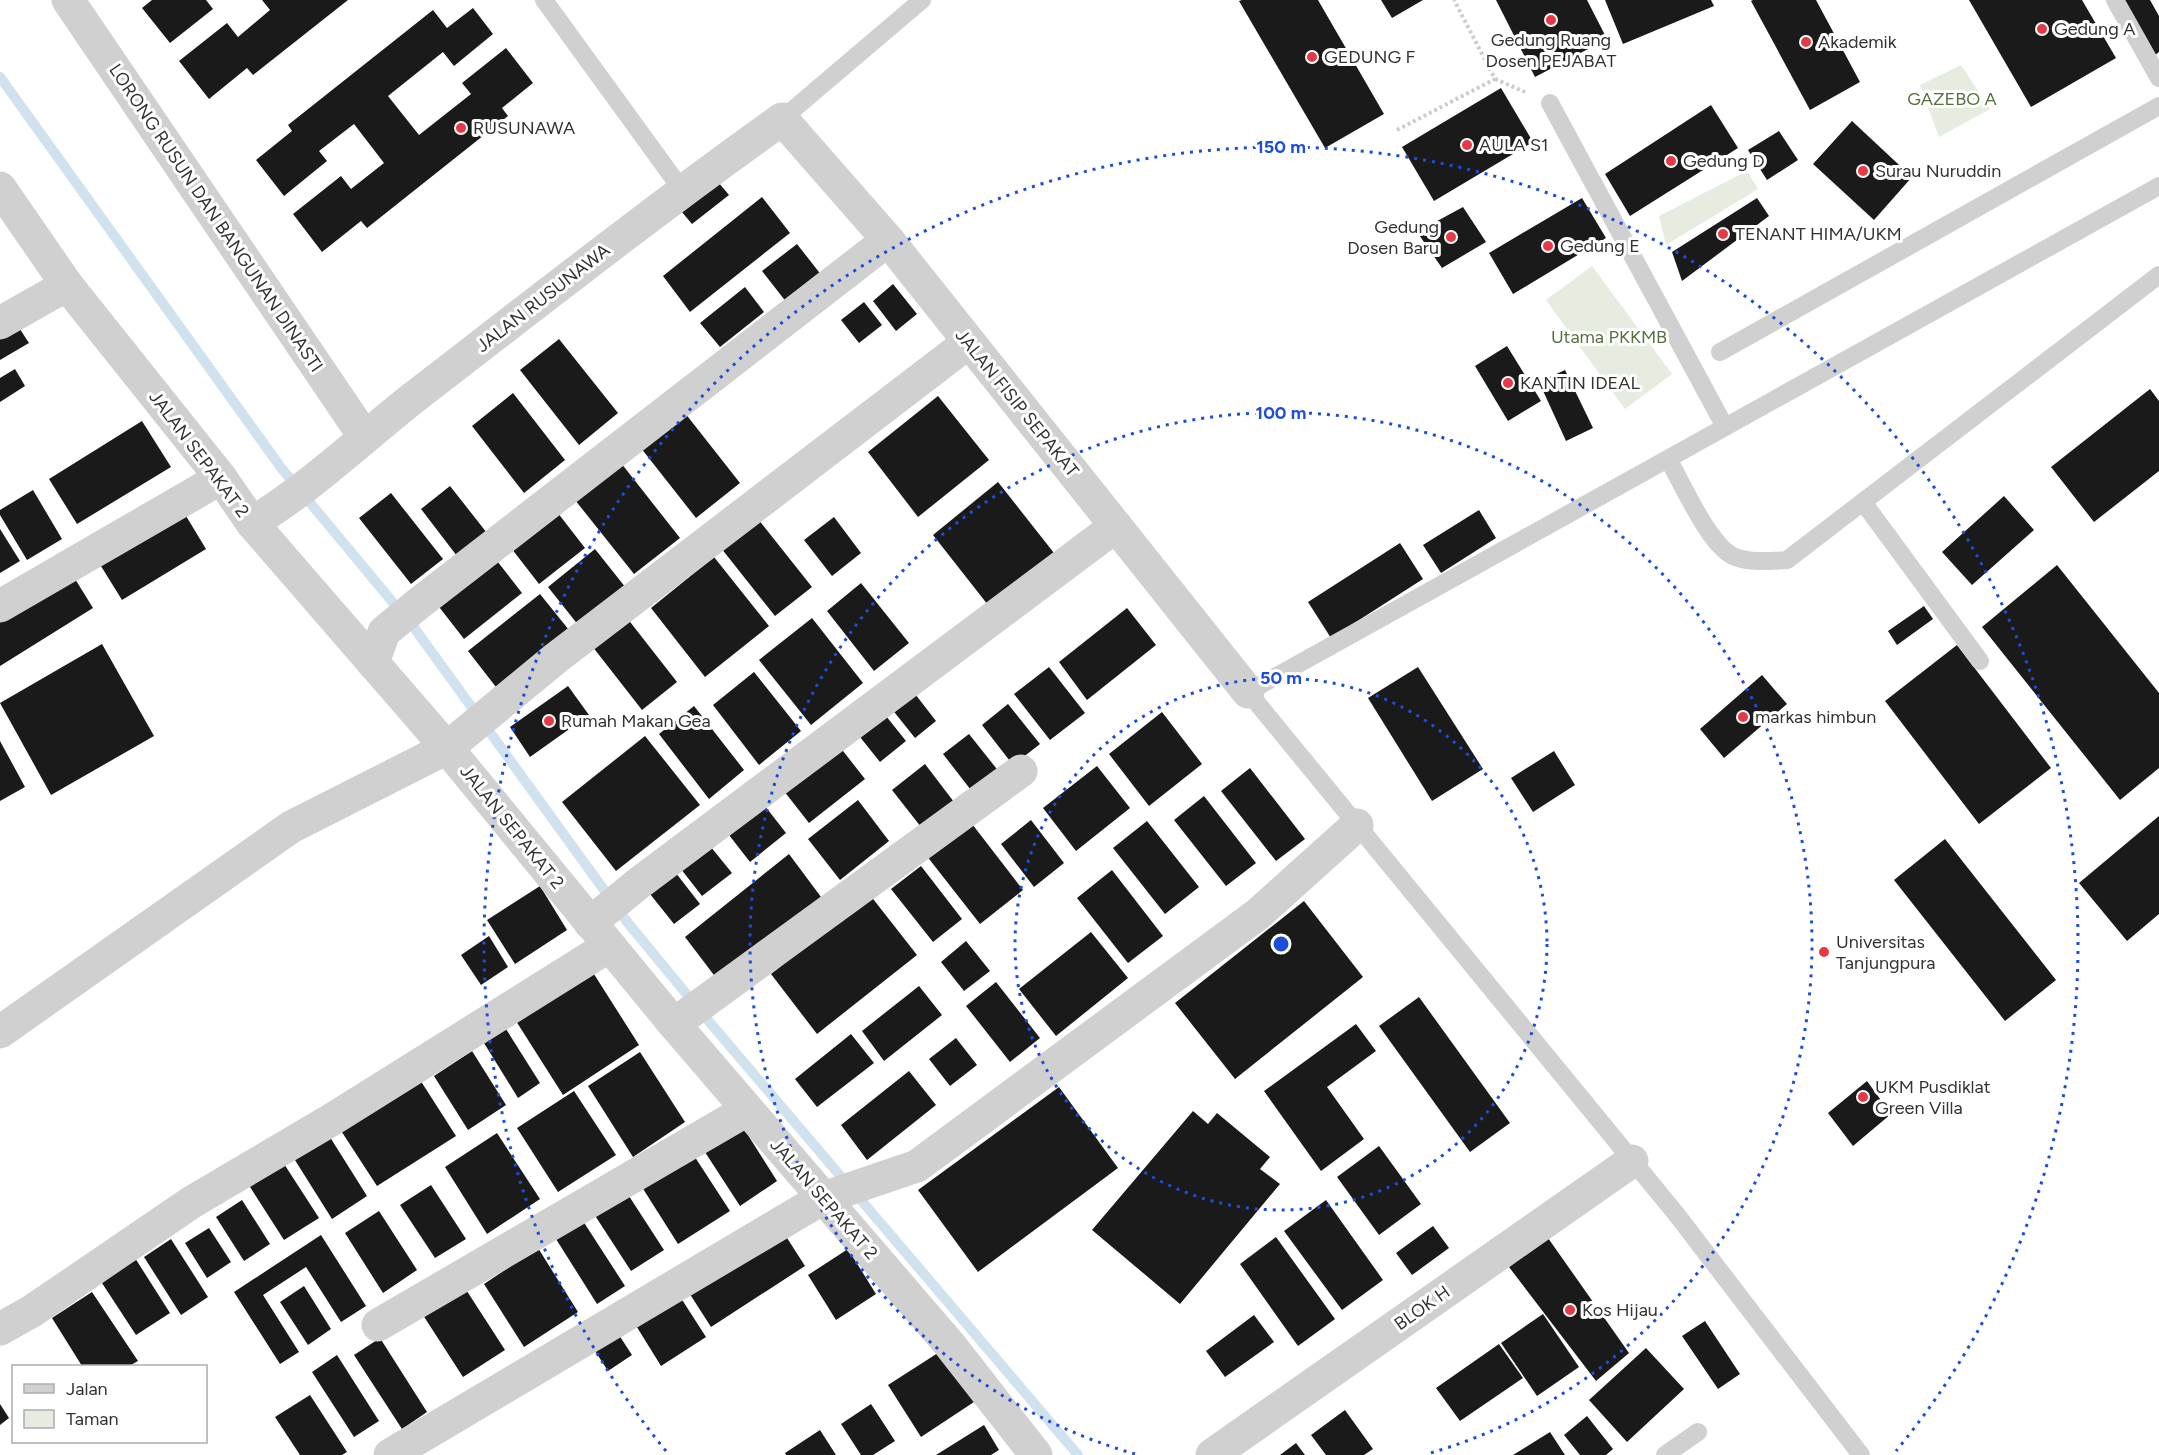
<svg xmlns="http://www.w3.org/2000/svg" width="2159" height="1455" font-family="Figtree,sans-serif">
	<rect width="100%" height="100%" fill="#fff"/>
	<!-- green -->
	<g fill="#e6ecdf">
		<polygon points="1961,65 1990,109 1939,137 1920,85"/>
		<polygon points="1747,171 1758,189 1666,245 1659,216"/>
		<polygon points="1592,266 1672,374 1625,409 1546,300"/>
	</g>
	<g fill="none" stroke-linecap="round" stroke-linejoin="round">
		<!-- stream -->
		<polyline stroke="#cfe2ee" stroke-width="10" points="0,77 282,469 415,629 628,923 712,1025 1078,1455"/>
	</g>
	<!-- building -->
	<g fill="#1a1a1a">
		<polygon points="152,0 206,0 213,9 170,43 142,8"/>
		<polygon points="262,0 348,0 253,75 247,68 209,99 179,61 227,23 238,37 270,10"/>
		<polygon points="1242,0 1318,0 1384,114 1325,148 1239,1"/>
		<polygon points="1381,0 1423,0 1392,18"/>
		<polygon points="1496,0 1587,0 1607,39 1535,77"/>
		<polygon points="1605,0 1711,0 1714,6 1623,44"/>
		<polygon points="1753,0 1816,0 1860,82 1810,110 1751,1"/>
		<polygon points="1969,0 2082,0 2116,58 2031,107"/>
		<polygon points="2123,0 2150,0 2159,16 2159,52 2154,56"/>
		<polygon points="473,8 493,34 454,66 443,52 388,96 419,135 471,94 462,83 506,48 533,83 502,108 508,116 367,228 361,221 322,252 293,214 341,176 351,189 384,163 354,124 319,151 327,161 284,196 256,160 292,131 288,125 433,10 447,28"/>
		<polygon points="1501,88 1533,142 1434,201 1402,147"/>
		<polygon points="1711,105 1738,148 1630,216 1605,174"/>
		<polygon points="1852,121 1912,177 1874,220 1813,164"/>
		<polygon points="1779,131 1798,160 1767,180 1748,150"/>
		<polygon points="713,176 729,195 692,224 676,205"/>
		<polygon points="762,197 790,233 690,312 663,276"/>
		<polygon points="1582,198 1606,238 1513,294 1489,253"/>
		<polygon points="1757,198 1769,216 1682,281 1672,252"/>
		<polygon points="1463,207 1486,242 1442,268 1417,232"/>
		<polygon points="797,244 822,276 787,303 762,271"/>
		<polygon points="893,284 917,314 896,331 873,301"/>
		<polygon points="745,287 764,312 720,347 700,323"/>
		<polygon points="864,302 882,325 859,343 841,320"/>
		<polygon points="14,320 29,343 0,360 0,328"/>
		<polygon points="559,339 618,413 579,445 520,370"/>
		<polygon points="1507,346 1541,401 1508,421 1475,366"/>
		<polygon points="15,369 25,386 0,402 0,378"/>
		<polygon points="1565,370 1593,428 1566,441 1539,382"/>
		<polygon points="2150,389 2159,401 2159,471 2094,522 2051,467"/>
		<polygon points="513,393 565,460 524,493 472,426"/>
		<polygon points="938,396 989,460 918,517 868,452"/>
		<polygon points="681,408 740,483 696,518 637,443"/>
		<polygon points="142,421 171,467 77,524 49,479"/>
		<polygon points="621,463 680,538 634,574 575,500"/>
		<polygon points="998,482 1054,553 988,605 933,535"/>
		<polygon points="450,486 487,533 457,556 421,509"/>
		<polygon points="33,490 62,539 27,560 0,515 0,510"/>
		<polygon points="391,493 443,559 411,584 359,518"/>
		<polygon points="2004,496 2034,530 1972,585 1942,552"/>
		<polygon points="180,506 206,549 122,600 96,558"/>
		<polygon points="554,508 585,548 539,584 508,544"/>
		<polygon points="1479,510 1496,538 1441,573 1423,545"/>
		<polygon points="834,517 861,553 832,576 804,540"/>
		<polygon points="758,519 812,587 775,616 721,548"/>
		<polygon points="0,529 20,561 0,573"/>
		<polygon points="1400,543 1423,579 1331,638 1308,602"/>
		<polygon points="595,549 626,588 579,626 548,587"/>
		<polygon points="494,557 522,593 464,639 436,603"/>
		<polygon points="714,557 769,626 705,677 651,608"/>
		<polygon points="2057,565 2159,693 2159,768 2120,800 1982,627"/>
		<polygon points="72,574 93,608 0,666 0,619"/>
		<polygon points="861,583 909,643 874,671 827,611"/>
		<polygon points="540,594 569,630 496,687 468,651"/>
		<polygon points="1924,606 1933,619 1897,645 1888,631"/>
		<polygon points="1127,608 1156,645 1087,700 1059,662"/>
		<polygon points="627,618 677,682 642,710 592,646"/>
		<polygon points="812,618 863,683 811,725 759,660"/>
		<polygon points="102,644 154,736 51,795 0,703"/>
		<polygon points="1957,645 2051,768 1979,824 1885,701"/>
		<polygon points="1049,667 1085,713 1050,740 1014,694"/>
		<polygon points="1418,667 1483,769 1432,801 1368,698"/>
		<polygon points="754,672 801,731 759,765 713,705"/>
		<polygon points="1762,675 1787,704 1724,758 1700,729"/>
		<polygon points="568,686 589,715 530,757 510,727"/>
		<polygon points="912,690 936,721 915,738 891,708"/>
		<polygon points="1008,704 1040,744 1013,765 982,725"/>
		<polygon points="694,706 744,770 709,799 659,734"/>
		<polygon points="1162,712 1202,764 1149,806 1109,754"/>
		<polygon points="886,716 906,741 880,762 860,737"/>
		<polygon points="969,734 1000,773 974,794 943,754"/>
		<polygon points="645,736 700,805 616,871 562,802"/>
		<polygon points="0,741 25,787 0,801"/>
		<polygon points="836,742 865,779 809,823 780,786"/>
		<polygon points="1554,751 1575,785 1533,812 1511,778"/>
		<polygon points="925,764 954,802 921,827 892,790"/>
		<polygon points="1097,766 1130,808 1076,851 1043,808"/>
		<polygon points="1250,768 1305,839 1276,861 1221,791"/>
		<polygon points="1204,796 1256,863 1226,886 1174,820"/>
		<polygon points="758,797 786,833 750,862 722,826"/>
		<polygon points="858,800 889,841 840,880 808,839"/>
		<polygon points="2159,816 2159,914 2127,941 2079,883"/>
		<polygon points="969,820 1023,890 980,924 926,855"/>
		<polygon points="1031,820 1064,863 1034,887 1001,844"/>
		<polygon points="1147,821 1199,887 1165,914 1113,848"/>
		<polygon points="1945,839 2056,980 2005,1021 1894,880"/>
		<polygon points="706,841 732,873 702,896 677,864"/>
		<polygon points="789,854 824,901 720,983 685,937"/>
		<polygon points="921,866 962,919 933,942 891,889"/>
		<polygon points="672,868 700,904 674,924 646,889"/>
		<polygon points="1112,870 1163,936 1128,963 1077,898"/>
		<polygon points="540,886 567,930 515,964 487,920"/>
		<polygon points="870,895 917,955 817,1034 771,974"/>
		<polygon points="1304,901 1363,977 1235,1079 1175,1003"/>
		<polygon points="1091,932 1128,978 1056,1036 1019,989"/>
		<polygon points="489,936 508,967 481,985 461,955"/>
		<polygon points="966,941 990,971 964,991 941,962"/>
		<polygon points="592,971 639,1045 563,1095 516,1021"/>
		<polygon points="996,982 1040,1038 1010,1062 966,1006"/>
		<polygon points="919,986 942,1015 884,1061 862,1031"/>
		<polygon points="1419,997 1510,1123 1470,1152 1379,1026"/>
		<polygon points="1356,1024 1376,1051 1327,1087 1364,1139 1321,1171 1264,1091"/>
		<polygon points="506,1029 540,1083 518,1098 484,1043"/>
		<polygon points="851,1034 874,1063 817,1107 795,1079"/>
		<polygon points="956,1038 977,1065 950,1086 929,1059"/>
		<polygon points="472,1051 506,1105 468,1130 434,1076"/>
		<polygon points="640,1052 685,1122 633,1157 588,1086"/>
		<polygon points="909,1071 936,1105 867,1160 841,1125"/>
		<polygon points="415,1072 456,1136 377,1186 336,1123"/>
		<polygon points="1867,1081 1891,1114 1853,1146 1828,1113"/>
		<polygon points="1059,1087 1118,1168 978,1272 918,1190"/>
		<polygon points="574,1091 616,1155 558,1192 517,1128"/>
		<polygon points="1193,1111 1208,1124 1217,1113 1270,1157 1260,1169 1280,1184 1180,1304 1092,1230"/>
		<polygon points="741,1124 777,1181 740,1206 703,1149"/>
		<polygon points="323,1126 367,1196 332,1219 288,1149"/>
		<polygon points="497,1133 540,1199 487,1234 445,1167"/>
		<polygon points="1379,1146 1421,1204 1379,1235 1337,1177"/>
		<polygon points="691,1151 730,1211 678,1244 640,1184"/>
		<polygon points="277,1153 319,1218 284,1240 243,1176"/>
		<polygon points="431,1185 466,1239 435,1258 400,1205"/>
		<polygon points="627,1193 664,1250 631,1271 594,1214"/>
		<polygon points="242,1200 270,1244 244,1261 216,1217"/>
		<polygon points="1326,1200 1383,1280 1342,1310 1284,1231"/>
		<polygon points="379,1211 417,1270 383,1293 345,1233"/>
		<polygon points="583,1221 625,1286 597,1304 556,1239"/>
		<polygon points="1433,1226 1449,1248 1412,1275 1396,1253"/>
		<polygon points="780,1227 805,1266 711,1327 686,1288"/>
		<polygon points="209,1228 231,1262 207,1278 185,1243"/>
		<polygon points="321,1235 366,1306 341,1322 306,1267 263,1295 299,1352 280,1364 234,1292"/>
		<polygon points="1276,1237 1335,1319 1298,1346 1240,1264"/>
		<polygon points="1548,1238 1629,1353 1596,1381 1509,1267"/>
		<polygon points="171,1239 208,1297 181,1315 144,1257"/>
		<polygon points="538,1248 578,1312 524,1347 484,1284"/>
		<polygon points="848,1249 876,1294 836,1320 808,1275"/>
		<polygon points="135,1258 170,1313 136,1335 100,1280"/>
		<polygon points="463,1285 505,1350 463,1377 421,1312"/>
		<polygon points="304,1286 331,1329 308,1345 280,1302"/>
		<polygon points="92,1292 138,1361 129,1366 82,1366 52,1318"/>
		<polygon points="679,1295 706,1337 661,1366 635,1324"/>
		<polygon points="1543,1314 1579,1367 1537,1396 1501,1343"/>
		<polygon points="1254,1315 1274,1342 1225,1377 1206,1351"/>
		<polygon points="1705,1321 1740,1374 1718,1389 1682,1336"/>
		<polygon points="619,1335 632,1355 608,1371 595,1351"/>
		<polygon points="380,1338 427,1412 402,1429 354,1355"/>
		<polygon points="1499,1344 1523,1378 1460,1421 1436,1388"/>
		<polygon points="1646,1348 1684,1389 1627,1442 1589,1400"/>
		<polygon points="941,1351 974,1402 921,1437 888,1385"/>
		<polygon points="337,1355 379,1421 354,1437 312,1372"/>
		<polygon points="310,1395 347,1452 342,1455 300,1455 275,1417"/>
		<polygon points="0,1404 9,1418 0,1425"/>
		<polygon points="871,1404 895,1441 873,1455 861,1455 841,1424"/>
		<polygon points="1345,1410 1373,1449 1364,1455 1326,1455 1311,1435"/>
		<polygon points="1587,1416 1613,1449 1606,1455 1580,1455 1564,1435"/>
		<polygon points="984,1425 999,1450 991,1455 936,1455"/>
		<polygon points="820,1430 836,1455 786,1455 785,1453"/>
		<polygon points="1550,1432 1565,1455 1513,1455"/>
		<polygon points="1296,1443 1305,1455 1280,1455"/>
	</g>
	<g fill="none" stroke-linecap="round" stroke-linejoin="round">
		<!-- path -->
		<g stroke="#cdcdcd" stroke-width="4" stroke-dasharray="3 3" stroke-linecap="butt">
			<polyline points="1495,79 1525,92"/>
			<polyline points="1397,130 1495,79 1454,0"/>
		</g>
		<!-- service -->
		<g stroke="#d0d0d0" stroke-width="18">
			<polyline points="544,0 682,190"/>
			<polyline points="2115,0 2159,78"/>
			<polyline points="1550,103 1725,427"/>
			<polyline points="782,119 922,0"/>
			<polyline points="1720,352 2159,106"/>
			<path d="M 1669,461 C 1684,486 1709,546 1735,557 C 1752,563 1769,561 1787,560 L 2159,275"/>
			<polyline points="1863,502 1980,661"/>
			<polyline points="1665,1455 1698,1432"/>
			<polyline points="1861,1455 1677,1215 1248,692 2159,186"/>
		</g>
		<!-- minor -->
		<g stroke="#d0d0d0" stroke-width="33">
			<polyline points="68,0 364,436"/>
			<polyline points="0,323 67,285"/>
			<path d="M 252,523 C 310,488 360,440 413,398 C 535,304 656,209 782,119 L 888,240 L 1248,692"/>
			<polyline points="0,606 221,478"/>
			<polyline points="373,663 384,632 418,604 888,240"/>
			<polyline points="590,923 639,883 1116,526"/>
			<polyline points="674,1024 1021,771"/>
			<polyline points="0,1032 291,827 447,748 556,658 969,342"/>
			<polyline points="378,1325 747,1110"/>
			<polyline points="0,1329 32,1311 192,1202 331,1120 609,946"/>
			<polyline points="390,1455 823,1198 917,1166 1258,914 1357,825"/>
			<polyline points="1212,1455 1632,1161"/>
		</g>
		<!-- tertiary -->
		<polyline stroke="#d0d0d0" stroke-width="33" points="0,188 67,285 221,478 252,523 447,748 674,1024 950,1345 1036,1455"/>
	</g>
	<!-- distance rings -->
	<g fill="none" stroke="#1d4ed8" stroke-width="3" stroke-dasharray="3 6">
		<circle cx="1281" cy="944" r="266"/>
		<path d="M1135 1454A531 531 0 1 1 1427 1454"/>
		<path d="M666 1451A797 797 0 1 1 1896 1451"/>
	</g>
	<!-- markers -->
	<g fill="#e63946" stroke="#fff" stroke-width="2">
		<circle cx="1551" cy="20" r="6"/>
		<circle cx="2042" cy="29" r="6"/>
		<circle cx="1806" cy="42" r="6"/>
		<circle cx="1312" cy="57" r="6"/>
		<circle cx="461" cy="128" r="6"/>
		<circle cx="1467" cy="145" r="6"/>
		<circle cx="1671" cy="161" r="6"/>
		<circle cx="1863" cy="171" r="6"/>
		<circle cx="1723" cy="234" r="6"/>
		<circle cx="1451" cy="237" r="6"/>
		<circle cx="1548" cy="246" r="6"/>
		<circle cx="1508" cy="383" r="6"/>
		<circle cx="1743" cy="717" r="6"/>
		<circle cx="549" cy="721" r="6"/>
		<circle cx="1824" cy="952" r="6"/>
		<circle cx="1863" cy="1097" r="6"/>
		<circle cx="1570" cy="1310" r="6"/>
	</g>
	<g text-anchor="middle" stroke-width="6" stroke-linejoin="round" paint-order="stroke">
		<!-- poi labels -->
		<g font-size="18" fill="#333" stroke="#fff" text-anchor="start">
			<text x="2054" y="35">Gedung A</text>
			<text x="1551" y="46" text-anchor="middle">Gedung Ruang<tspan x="1551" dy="21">Dosen PEJABAT</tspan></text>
			<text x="1818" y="48">Akademik</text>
			<text x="1324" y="63">GEDUNG F</text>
			<text x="473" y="134">RUSUNAWA</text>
			<text x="1479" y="151">AULA S1</text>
			<text x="1683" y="167">Gedung D</text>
			<text x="1875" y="177">Surau Nuruddin</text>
			<text x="1439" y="233" text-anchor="end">Gedung<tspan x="1439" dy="21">Dosen Baru</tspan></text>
			<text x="1735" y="240">TENANT HIMA/UKM</text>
			<text x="1560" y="252">Gedung E</text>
			<text x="1520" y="389">KANTIN IDEAL</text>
			<text x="1755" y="723">markas himbun</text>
			<text x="561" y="727">Rumah Makan Gea</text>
			<text x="1836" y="948">Universitas<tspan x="1836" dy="21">Tanjungpura</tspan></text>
			<text x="1875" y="1093">UKM Pusdiklat<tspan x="1875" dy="21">Green Villa</tspan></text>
			<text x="1582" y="1316">Kos Hijau</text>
		</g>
		<!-- park labels -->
		<g font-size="18" fill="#56703f" stroke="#fff">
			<text x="1952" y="105">GAZEBO A</text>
			<text x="1609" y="343">Utama PKKMB</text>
		</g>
		<!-- street labels -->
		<g font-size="18" fill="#333" stroke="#fff">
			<text transform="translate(216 218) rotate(56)" y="6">LORONG RUSUN DAN BANGUNAN DINASTI</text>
			<text transform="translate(543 298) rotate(-38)" y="6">JALAN RUSUNAWA</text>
			<text transform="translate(1017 403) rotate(51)" y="6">JALAN FISIP SEPAKAT</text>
			<text transform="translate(199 454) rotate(53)" y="6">JALAN SEPAKAT 2</text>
			<text transform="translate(512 827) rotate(51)" y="6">JALAN SEPAKAT 2</text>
			<text transform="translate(824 1199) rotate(49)" y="6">JALAN SEPAKAT 2</text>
			<text transform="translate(1422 1308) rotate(-35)" y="6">BLOK H</text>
		</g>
	</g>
	<circle cx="1281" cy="944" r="9" fill="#1d4ed8" stroke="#fff" stroke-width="3"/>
	<g font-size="18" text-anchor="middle" font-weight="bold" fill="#1d4ed8" stroke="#fff" stroke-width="6" stroke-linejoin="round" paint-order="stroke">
		<text x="1281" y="153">150 m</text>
		<text x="1281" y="419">100 m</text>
		<text x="1281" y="684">50 m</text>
	</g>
	<!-- legend -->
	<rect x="12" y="1365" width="195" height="78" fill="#ffffff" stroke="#adadad" stroke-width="1.5"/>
	<rect x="24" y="1384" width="30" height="9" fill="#d0d0d0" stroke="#adadad" stroke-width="1.5"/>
	<text x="66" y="1395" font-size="18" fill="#333333">Jalan</text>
	<rect x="24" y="1410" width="30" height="18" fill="#e6ecdf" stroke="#adadad" stroke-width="1.5"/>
	<text x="66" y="1425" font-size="18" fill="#333333">Taman</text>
</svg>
